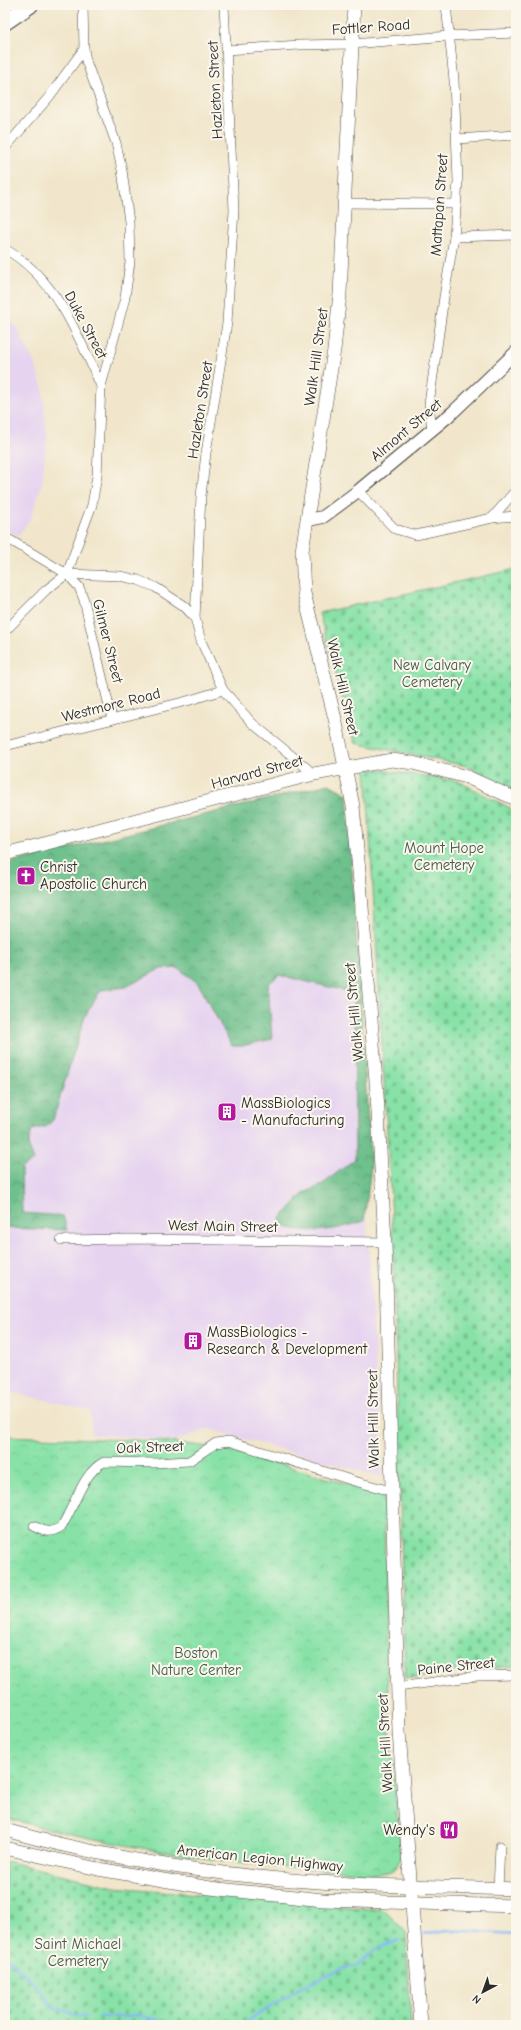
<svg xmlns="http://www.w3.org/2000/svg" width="521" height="2030" font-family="'Comic Neue',sans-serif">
	<defs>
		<pattern id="forest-crowns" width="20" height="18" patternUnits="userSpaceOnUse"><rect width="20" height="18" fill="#6ec08c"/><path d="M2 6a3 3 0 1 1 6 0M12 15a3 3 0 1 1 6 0" fill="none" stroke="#5b9c73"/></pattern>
		<pattern id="cemetery-stones" width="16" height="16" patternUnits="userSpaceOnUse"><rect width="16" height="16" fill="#88e2a7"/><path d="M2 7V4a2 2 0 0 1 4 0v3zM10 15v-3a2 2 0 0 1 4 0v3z" fill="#76c290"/></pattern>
		<pattern id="park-crowns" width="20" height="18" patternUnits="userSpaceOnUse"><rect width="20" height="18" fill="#88e2a7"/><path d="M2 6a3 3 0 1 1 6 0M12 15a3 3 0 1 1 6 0" fill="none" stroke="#76c290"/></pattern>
	</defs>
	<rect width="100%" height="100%" fill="#fbf7ec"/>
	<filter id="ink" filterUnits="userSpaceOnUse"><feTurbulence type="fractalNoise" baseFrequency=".025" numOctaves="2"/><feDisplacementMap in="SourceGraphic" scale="8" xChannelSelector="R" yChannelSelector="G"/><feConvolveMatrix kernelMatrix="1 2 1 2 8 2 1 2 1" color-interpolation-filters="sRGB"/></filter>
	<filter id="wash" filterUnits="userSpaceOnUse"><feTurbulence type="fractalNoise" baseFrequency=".012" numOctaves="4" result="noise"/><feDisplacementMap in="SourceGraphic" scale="16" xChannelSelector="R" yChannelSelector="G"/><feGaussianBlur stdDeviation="0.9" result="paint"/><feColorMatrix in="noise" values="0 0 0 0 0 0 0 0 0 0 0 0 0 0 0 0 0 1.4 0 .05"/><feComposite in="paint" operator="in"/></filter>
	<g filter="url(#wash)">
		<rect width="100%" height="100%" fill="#f1e6cb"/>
		<!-- built -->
		<g fill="#e6d3f0">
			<polygon points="5,314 16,327 35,364 43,390 47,438 42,483 31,518 18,536 5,528"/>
			<polygon points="350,963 383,1477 208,1429 174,1441 92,1434 90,1410 5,1391 5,971"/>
		</g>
		<!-- forest -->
		<path fill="url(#forest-crowns)" stroke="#4c765c" d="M 329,784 L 347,794 L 371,1167 L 364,1221 C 337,1230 310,1235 283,1226 L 281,1218 L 304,1193 L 320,1186 L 355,1159 L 354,993 L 279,975 L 268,984 L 272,1039 L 241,1046 L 232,1046 L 198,983 L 178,968 L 160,969 L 126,987 L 101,990 L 85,1016 L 53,1120 L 47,1126 L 32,1130 L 28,1145 L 34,1160 L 21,1168 L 22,1213 L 63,1216 L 67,1230 L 5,1228 L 5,864 Z"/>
		<!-- cemetery -->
		<g fill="url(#cemetery-stones)" stroke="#5a8669">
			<polygon points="516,569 516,792 467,766 355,743 319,613"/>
			<polygon points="366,768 458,781 516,811 516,1666 467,1669 418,1678 405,1678 392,1217"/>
			<polygon points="5,1861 115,1887 384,1910 406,1932 411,2025 5,2025"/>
		</g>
		<!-- park -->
		<path fill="url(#park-crowns)" stroke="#5a8669" d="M 5,1436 L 158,1441 L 210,1447 L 254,1456 L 384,1495 L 386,1652 L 390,1730 L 401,1857 L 396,1868 C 384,1877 360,1872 346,1871 C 231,1866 116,1847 5,1818 Z"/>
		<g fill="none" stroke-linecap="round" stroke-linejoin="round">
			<!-- stream -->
			<g stroke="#86b9f4" stroke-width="2.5">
				<polyline points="424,1934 447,1930 516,1934"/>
				<polyline points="5,1956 29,1978 55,2009 67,2010 75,2015 87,2016"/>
				<polyline points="99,2017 118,2017 136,2015 182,2025"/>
				<polyline points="242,2025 298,1989 342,1969 356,1966 375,1950 398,1940"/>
			</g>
		</g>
	</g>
	<g filter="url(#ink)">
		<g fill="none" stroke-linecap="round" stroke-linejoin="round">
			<!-- minor casing -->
			<g stroke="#494743" stroke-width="10">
				<g id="minor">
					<polyline points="224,5 234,210 227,323 206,453 201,496 195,618 201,641 223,690 252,723 314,774"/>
					<polyline points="227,50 299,45 352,44 448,36 516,33"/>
					<polyline points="457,139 516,135"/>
					<polyline points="5,148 49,97 84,49"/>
					<polyline points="344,203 456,204"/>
					<polyline points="454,237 516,235"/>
					<path d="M 5,249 C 56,278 78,335 101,386"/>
					<polyline points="432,430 429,404 444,297 454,237 458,181 454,80 446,5"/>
					<polyline points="358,491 395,529 416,535 492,518 516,516"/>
					<polyline points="492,518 516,490"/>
					<polyline points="5,537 67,574 120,576 138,580 155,587 184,606 195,618"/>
					<polyline points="67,574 79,587 84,600 112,719"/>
					<polyline points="5,631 46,590 67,574 83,529 92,505 97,476 101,386 125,298 130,262 129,222 122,170 116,143 86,61 84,49 83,5"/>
					<polyline points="5,746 187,701 223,690"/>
					<polyline points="61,1240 129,1239 385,1242"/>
					<path d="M 34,1526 C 45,1532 51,1534 62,1526 C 74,1507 83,1472 104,1462 L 154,1463 L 189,1461 L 216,1443 L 229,1441 L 354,1481 L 391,1491"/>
					<polyline points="398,1687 477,1676 516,1675"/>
					<polyline points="498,1889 500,1846"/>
				</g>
			</g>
			<!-- tertiary casing -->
			<g stroke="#494743" stroke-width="14">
				<polyline id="tertiary" points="308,520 323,517 358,491 452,413 516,352"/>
			</g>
			<!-- secondary casing -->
			<g stroke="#494743" stroke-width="14">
				<g id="secondary">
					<polyline points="354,5 340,294 334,350 302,551 304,593 336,723 353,806 360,882 377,1094 385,1242 399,1732 421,2025"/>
					<polyline points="5,854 314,774 392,760 413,763 467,777 516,799"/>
					<path d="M 5,1830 C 118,1862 235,1878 352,1884 C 407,1887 461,1887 516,1889"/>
					<polyline points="5,1848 98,1869 210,1888 323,1900 516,1906"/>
				</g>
			</g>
			<!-- trunk casing -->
			<g stroke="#494743" stroke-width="18">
				<polyline id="trunk" points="5,22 30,5"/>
			</g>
			<!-- minor -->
			<use href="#minor" stroke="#fff" stroke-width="9"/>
			<!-- tertiary -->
			<use href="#tertiary" stroke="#fff" stroke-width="12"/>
			<!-- secondary -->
			<use href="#secondary" stroke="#fff" stroke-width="13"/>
			<!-- trunk -->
			<use href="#trunk" stroke="#fff" stroke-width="16"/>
		</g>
	</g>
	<!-- icons -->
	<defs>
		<g id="church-square" transform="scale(1)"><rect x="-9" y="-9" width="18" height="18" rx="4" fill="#b5179e" stroke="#fbf7ec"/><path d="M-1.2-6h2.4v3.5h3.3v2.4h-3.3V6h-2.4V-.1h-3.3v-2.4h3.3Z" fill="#fff"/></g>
		<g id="building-square" transform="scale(1)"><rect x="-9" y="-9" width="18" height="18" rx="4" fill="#b5179e" stroke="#fbf7ec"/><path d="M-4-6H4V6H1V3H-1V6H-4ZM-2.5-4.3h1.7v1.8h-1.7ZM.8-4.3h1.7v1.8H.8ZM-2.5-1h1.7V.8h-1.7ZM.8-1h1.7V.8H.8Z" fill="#fff"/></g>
		<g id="restaurant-square" transform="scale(1)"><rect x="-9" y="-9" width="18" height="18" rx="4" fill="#b5179e" stroke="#fbf7ec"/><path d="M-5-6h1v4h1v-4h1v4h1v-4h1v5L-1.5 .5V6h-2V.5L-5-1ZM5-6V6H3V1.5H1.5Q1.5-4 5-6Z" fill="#fff"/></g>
	</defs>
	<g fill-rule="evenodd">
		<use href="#church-square" x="26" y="876"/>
		<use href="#building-square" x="227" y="1112"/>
		<use href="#building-square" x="193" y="1341"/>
		<use href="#restaurant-square" x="449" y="1830"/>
	</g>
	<g text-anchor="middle" stroke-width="4" stroke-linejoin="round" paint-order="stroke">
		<!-- street labels -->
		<g font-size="15" fill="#2b2b2b" stroke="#fbf7ec">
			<text transform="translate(371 27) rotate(-4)" y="5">Fottler Road</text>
			<text transform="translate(215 90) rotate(-93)" y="5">Hazleton Street</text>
			<text transform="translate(439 205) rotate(-86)" y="5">Mattapan Street</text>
			<text transform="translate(86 325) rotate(62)" y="5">Duke Street</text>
			<text transform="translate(316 357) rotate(-82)" y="5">Walk Hill Street</text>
			<text transform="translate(200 410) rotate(-81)" y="5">Hazleton Street</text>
			<text transform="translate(406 430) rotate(-40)" y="5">Almont Street</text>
			<text transform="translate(108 641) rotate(76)" y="5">Gilmer Street</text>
			<text transform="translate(343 687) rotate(77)" y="5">Walk Hill Street</text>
			<text transform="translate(111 705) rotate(-14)" y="5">Westmore Road</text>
			<text transform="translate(257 772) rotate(-15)" y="5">Harvard Street</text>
			<text transform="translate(354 1012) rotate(-95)" y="5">Walk Hill Street</text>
			<text transform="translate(223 1226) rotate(1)" y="5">West Main Street</text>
			<text transform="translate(373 1419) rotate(-91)" y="5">Walk Hill Street</text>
			<text transform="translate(150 1447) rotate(-2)" y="5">Oak Street</text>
			<text transform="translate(456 1666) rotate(-6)" y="5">Paine Street</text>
			<text transform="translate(385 1743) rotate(-93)" y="5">Walk Hill Street</text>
			<text transform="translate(260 1858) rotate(6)" y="5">American Legion Highway</text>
		</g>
		<!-- park labels -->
		<g font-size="15" fill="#42594a" stroke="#fbf7ec">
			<text x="432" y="670">New Calvary<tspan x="432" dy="17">Cemetery</tspan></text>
			<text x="444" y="853">Mount Hope<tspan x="444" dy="17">Cemetery</tspan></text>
			<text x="196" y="1658">Boston<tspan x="196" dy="17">Nature Center</tspan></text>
			<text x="78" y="1949">Saint Michael<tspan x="78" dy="17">Cemetery</tspan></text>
		</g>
		<!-- poi labels -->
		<g font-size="15" fill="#2b2b2b" stroke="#fbf7ec" text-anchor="start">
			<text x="40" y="872">Christ<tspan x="40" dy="17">Apostolic Church</tspan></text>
			<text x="241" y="1108">MassBiologics<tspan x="241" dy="17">- Manufacturing</tspan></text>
			<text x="207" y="1337">MassBiologics -<tspan x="207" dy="17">Research &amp; Development</tspan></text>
			<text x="435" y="1835" text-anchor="end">Wendy's</text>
		</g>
	</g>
	<!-- margin -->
	<rect width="521" height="2030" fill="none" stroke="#fbf7ec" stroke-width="20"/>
	<!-- north arrow -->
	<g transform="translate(483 1992) rotate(221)" stroke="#fbf7ec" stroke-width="3" paint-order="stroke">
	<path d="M0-3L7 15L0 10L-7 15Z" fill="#2b2b2b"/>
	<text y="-6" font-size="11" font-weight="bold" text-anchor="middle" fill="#2b2b2b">N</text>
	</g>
</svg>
